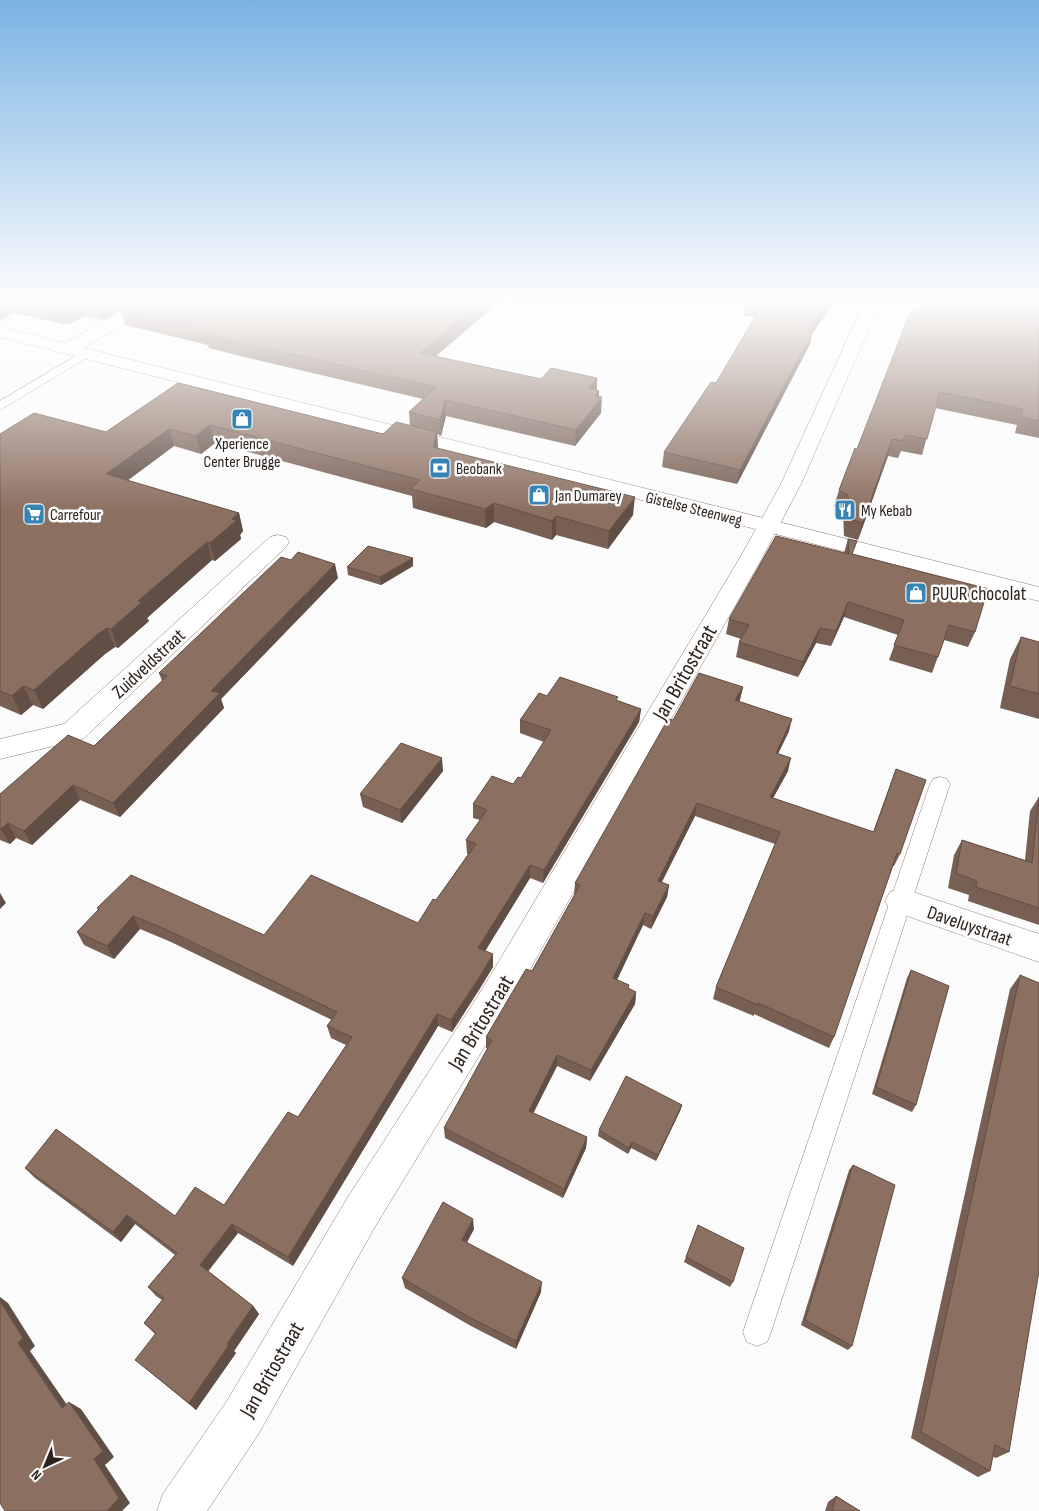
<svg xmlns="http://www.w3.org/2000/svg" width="1039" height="1511" font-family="'Sofia Sans Condensed',sans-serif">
	<rect width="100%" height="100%" fill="#fbfbfb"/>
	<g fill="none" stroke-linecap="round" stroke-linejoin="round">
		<!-- service casing -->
		<g stroke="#987c6e" stroke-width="1">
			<g id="service">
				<polygon points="86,350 90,352 92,354 90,356 0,410 0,401"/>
				<polygon points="940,777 947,779 950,784 771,1332 767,1342 757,1346 747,1342 743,1332 930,784 933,779"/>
			</g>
		</g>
		<!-- minor casing -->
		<g stroke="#987c6e" stroke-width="1">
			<g id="minor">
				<polygon points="141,301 160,301 158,304 74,353 68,354 62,353 59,349 62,345"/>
				<polygon points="865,301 881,301 801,484 763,556 507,1010 376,1225 259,1433 207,1511 157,1511 163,1494 227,1401 348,1197 483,988 741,556 781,484"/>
				<polygon points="278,535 286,537 289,542 286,547 83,739 0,759 0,739 64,724 270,537"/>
				<polygon points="901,888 1039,934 1039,962 890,910 885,901 890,892"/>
			</g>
		</g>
		<!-- secondary casing -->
		<g stroke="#987c6e" stroke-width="1">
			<polygon id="secondary" points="0,327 1039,587 1039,601 0,337"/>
		</g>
		<!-- service -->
		<use href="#service" fill="#fff" fill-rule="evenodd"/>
		<!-- minor -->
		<use href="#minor" fill="#fff" fill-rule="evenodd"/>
		<!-- secondary -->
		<use href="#secondary" fill="#fff" fill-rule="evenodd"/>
	</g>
	<!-- wall -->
	<g fill="#785f53">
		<polygon points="0,301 138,301 103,320 84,316 72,323 64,324 13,313"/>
		<polygon points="500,301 435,356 541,379 597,378 597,390 599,397 601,413 575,446 446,416 441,436 437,434 438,448 633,515 608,549 556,535 552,540 494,522 486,528 413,508 412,496 215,443 201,454 174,446 128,480 239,513 243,531 240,535 241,539 215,561 212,560 147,618 149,621 118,648 115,647 105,654 43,709 33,705 21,715 0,706 0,434 106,432 178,383 383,434 410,426 409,412 423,399 232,354 209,348 208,345 125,325 121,311"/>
		<polygon points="924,301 1039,301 1039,438 1015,433 1017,425 935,408 922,455 901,451 898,458 888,456 858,540 844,536 843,511 834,507 839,490 922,308"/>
		<polygon points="746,303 829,309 812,334 810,344 737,484 662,467 664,452 716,383 755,317 744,316"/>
		<polygon points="848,539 853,554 975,632 968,647 944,640 932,673 889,660 898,635 844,617 831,646 816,643 798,677 736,657 739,642 741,639 726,634 729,619 844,553"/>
		<polygon points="413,558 413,566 381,585 348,575 347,567"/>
		<polygon points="338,578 221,699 224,708 120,817 80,800 32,845 16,838 10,844 0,840 0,794 94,746 162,681 159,673"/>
		<polygon points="1021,637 1039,642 1039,719 1000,708 1010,659"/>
		<polygon points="743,687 739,702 789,731 778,754 788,771 773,798 873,832 896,769 900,854 894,866 893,866 834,1037 829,1048 754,1014 754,1016 713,999 716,987 775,844 695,816 662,882 669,885 667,897 651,929 643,925 617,980 629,989 636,992 635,1004 590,1081 557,1066 533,1113 587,1137 586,1148 563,1198 445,1138 444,1128 488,1049 486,1048 486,1037 532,971 574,896 575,883 673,720"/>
		<polygon points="547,696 617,701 641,709 639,722 543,883 530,878 485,951 493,954 493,967 481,987 452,1032 438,1026 293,1266 238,1233 208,1271 253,1306 259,1314 234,1351 236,1353 196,1410 144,1367 155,1334 144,1323 162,1300 156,1296 148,1287 175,1255 135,1224 121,1242 35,1178 25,1168 175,1216 224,1205 298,1117 346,1045 331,1038 327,1026 332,1020 171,942 140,929 114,959 84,945 77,932 98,910 97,908 264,935 418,923 436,900 468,854 467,854 466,840 480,820 473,818 473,804 513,784 521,778 544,742 520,733 520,720"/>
		<polygon points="443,771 402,823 363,807 360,794"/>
		<polygon points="1039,797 1039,925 968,901 969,895 948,888 954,855 962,840 1025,860 1030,811"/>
		<polygon points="911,970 916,1105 912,1112 872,1094 907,978"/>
		<polygon points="1020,975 1009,1452 996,1458 993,1457 990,1471 978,1477 911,1438 1010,989"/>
		<polygon points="682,1105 680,1111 656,1161 631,1148 628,1154 598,1136 599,1130"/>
		<polygon points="853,1165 852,1346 848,1350 801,1325 849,1170"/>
		<polygon points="698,1225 733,1282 730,1287 684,1262"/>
		<polygon points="474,1229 467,1242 541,1292 516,1349 471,1326 405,1288 402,1278"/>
		<polygon points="836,1496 860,1511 825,1511 828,1502"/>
	</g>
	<!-- shaded-wall -->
	<g fill="#614e44">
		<polygon points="4,301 9,301 13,313 0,320 0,303"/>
		<polygon points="79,301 84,316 72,323 64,324 59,309"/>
		<polygon points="107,301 138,301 103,320 98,306"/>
		<polygon points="482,301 500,301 422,368 420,353"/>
		<polygon points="829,301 832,301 829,309 812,334 810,344 737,484 740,470 807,332"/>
		<polygon points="597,378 596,393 588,388"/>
		<polygon points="599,391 599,402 602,397 601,413 575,446 576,430 595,396"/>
		<polygon points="445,400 446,416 441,436 440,420"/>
		<polygon points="210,425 215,443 201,454 196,436"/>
		<polygon points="169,429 174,446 112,492 106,474"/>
		<polygon points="437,432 438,450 433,447"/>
		<polygon points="892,439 888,456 858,540 863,523"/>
		<polygon points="635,497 633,515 608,549 609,531"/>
		<polygon points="494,503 494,522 486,528 485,509"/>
		<polygon points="239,513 243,531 240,535 241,539 215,561 210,543 232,519"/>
		<polygon points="556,516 556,535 552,540 552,521"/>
		<polygon points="207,542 212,560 147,618 149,621 118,648 111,629 138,601"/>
		<polygon points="413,558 413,566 381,585 380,577"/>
		<polygon points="335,564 338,578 221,699 224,708 120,817 113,803 211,691"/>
		<polygon points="848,602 844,617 831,646 836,631"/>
		<polygon points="107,628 115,647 105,654 43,709 34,690 98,634"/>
		<polygon points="820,628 816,643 798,677 803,662"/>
		<polygon points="23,686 33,705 21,715 12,696"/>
		<polygon points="743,687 740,700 732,713 735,700"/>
		<polygon points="641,709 639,722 543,883 544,870"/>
		<polygon points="792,719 789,731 772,766 776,753"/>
		<polygon points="442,758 443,771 402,823 400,810"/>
		<polygon points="791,758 788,771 767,809 770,797"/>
		<polygon points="73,785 80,800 32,845 24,831"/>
		<polygon points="697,803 695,816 656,893 658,881"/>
		<polygon points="8,823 16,838 10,844 1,829"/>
		<polygon points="530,865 530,878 479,961 478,948"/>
		<polygon points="669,885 667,897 651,929 653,916"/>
		<polygon points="0,893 6,903 0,909"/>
		<polygon points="645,913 643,925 612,990 613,978"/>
		<polygon points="133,916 140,929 114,959 107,946"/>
		<polygon points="493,954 493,967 452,1032 451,1020"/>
		<polygon points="636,992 635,1004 590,1081 591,1070"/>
		<polygon points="437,1014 438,1026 293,1266 288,1257"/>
		<polygon points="557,1055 557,1066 529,1122 529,1111"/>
		<polygon points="682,1105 680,1111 656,1161 658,1155"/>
		<polygon points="587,1137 586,1148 563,1198 564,1189"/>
		<polygon points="632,1142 631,1148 628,1154 629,1148"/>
		<polygon points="127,1215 135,1224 121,1242 113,1232"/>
		<polygon points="473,1219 474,1229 463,1250 462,1240"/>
		<polygon points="232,1224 238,1233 206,1274 200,1265"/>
		<polygon points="542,1282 541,1292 516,1349 516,1341"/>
		<polygon points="0,1297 8,1303 35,1346 30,1351 74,1415 62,1408 18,1343 0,1301"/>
		<polygon points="253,1306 259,1314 234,1351 236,1353 196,1410 189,1403 227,1344"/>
		<polygon points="69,1402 81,1409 114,1457 105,1465 130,1503 122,1511 107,1511"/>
	</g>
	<!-- building -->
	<g fill="#8b6f61" stroke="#614e44">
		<polygon points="18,301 107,301 98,306 79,301 67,308 59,309"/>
		<polygon points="139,301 482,301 420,353 541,379 551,368 597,378 588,388 599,391 595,396 602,397 576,430 445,400 440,420 409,412 436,387 229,340 205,333 209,331 121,311"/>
		<polygon points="748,301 829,301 807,332 813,331 740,470 664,452 711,382 716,383 762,305 746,303"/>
		<polygon points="932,301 1032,301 1039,302 1039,421 1021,417 1023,409 940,392 927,439 906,435 903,441 892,439 863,523 849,519 848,495 839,490 855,448 857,449 911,310 939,305"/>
		<polygon points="178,383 383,434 396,422 437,432 433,447 635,497 609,531 556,516 552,521 494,503 485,509 411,489 420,480 210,425 196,436 169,429 106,474 239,513 232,519 236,521 210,543 207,542 138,601 142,602 111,629 107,628 98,634 34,690 23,686 12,696 0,691 0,434 34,413 106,432"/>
		<polygon points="776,536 849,554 848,539 857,541 852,554 988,589 975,632 949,625 938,657 894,645 904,620 848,602 836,631 820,628 803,662 739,642 749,625 729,619"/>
		<polygon points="368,546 413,558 380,577 347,567"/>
		<polygon points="298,552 335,564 211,691 220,693 113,803 73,785 24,831 8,823 1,829 0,829 0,794 68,735 94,746 167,676 159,673 281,557 291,560"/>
		<polygon points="1021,637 1039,642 1039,694 1010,686"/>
		<polygon points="699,673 743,687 735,700 792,719 776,753 791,758 770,797 874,832 896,769 926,780 900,854 897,853 834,1037 758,1003 758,1005 716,987 780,832 697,803 658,881 669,885 653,916 645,913 613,978 629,985 628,988 636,992 591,1070 557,1055 529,1111 587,1137 564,1189 444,1128 492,1040 486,1037 526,969 532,971 580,885 575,883 668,719 673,720"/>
		<polygon points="560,677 618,697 616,700 641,709 544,870 530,865 478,948 493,954 481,975 451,1020 437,1014 288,1257 232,1224 200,1265 253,1306 227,1344 229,1345 189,1403 135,1360 156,1333 144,1323 164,1298 148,1287 177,1253 127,1215 113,1232 25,1168 56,1129 175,1216 195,1187 224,1205 288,1112 298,1117 352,1037 327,1026 337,1012 165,929 133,916 107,946 77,932 99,909 97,908 131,875 264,935 311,875 418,923 433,899 436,900 476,844 466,840 487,810 473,804 492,776 513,784 518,777 521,778 551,730 520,720 539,693 547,696"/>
		<polygon points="401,743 442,758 400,810 360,794"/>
		<polygon points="1039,797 1039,908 976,887 977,881 956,873 962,840 1032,863"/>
		<polygon points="911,970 949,986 916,1105 876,1087"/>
		<polygon points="1020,975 1039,983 1039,1271 1009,1452 995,1445 990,1471 921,1432"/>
		<polygon points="626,1076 682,1105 658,1155 632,1142 629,1148 599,1130"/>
		<polygon points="853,1165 895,1185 852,1346 805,1320"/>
		<polygon points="443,1202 473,1219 462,1240 542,1282 516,1341 469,1317 402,1278"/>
		<polygon points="698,1225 744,1248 733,1282 686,1257"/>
		<polygon points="0,1301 23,1338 18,1343 40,1376 62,1408 69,1402 103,1451 94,1459 119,1498 107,1511 5,1511 0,1503"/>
		<polygon points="836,1496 860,1511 832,1511"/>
	</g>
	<!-- sky -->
	<linearGradient id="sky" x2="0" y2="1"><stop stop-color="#7ab3e3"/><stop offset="0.59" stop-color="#fdfdfd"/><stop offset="1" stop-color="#fdfdfd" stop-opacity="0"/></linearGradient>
	<rect width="1039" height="512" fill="url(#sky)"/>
	<!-- icons -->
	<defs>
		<g id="shop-square" transform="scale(1.125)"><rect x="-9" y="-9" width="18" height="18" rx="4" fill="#3684b6" stroke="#fbfbfb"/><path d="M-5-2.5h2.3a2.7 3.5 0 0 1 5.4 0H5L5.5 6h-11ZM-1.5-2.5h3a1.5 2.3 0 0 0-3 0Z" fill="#fff"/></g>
		<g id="bank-square" transform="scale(1.125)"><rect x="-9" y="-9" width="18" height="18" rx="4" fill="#3684b6" stroke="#fbfbfb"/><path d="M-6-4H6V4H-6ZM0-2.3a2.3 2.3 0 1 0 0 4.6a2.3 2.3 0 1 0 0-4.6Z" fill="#fff"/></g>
		<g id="restaurant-square" transform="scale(1.125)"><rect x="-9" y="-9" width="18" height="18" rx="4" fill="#3684b6" stroke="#fbfbfb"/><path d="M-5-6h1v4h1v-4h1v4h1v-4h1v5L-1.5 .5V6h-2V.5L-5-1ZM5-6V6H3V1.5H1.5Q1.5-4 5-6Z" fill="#fff"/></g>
		<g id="supermarket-square" transform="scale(1.125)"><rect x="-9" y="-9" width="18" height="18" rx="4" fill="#3684b6" stroke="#fbfbfb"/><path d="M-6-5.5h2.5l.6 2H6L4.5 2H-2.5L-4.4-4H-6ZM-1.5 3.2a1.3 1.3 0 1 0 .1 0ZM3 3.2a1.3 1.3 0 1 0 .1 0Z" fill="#fff"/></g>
	</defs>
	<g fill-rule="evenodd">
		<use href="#shop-square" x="242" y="419"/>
		<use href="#bank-square" x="440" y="468"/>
		<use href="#shop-square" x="539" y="495"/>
		<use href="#restaurant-square" x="845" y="510"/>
		<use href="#supermarket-square" x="34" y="514"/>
		<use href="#shop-square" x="916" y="593"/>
	</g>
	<g text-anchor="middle" stroke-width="5" stroke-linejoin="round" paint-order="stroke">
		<!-- far-poi labels -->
		<g font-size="16" fill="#2e221d" stroke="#fbfbfb" text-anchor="start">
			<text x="242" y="449" text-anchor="middle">Xperience<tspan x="242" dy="18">Center Brugge</tspan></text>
			<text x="456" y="474">Beobank</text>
			<text x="555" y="501">Jan Dumarey</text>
			<text x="861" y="516">My Kebab</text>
			<text x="50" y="520">Carrefour</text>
		</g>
		<!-- far-street labels -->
		<g font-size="16" fill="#2e221d" stroke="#fbfbfb">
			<text transform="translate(694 508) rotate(14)" y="6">Gistelse Steenweg</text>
		</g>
		<!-- poi labels -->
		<g font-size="19" fill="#2e221d" stroke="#fbfbfb" text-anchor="start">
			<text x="932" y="600">PUUR chocolat</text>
		</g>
		<!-- street labels -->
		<g font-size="19" fill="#2e221d" stroke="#fbfbfb">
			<text transform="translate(148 663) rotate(-43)" y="7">Zuidveldstraat</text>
			<text transform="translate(970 925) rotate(19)" y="7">Daveluystraat</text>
		</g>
		<!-- near-street labels -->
		<g font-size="22" fill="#2e221d" stroke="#fbfbfb">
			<text transform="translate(684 672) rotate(-60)" y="8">Jan Britostraat</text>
			<text transform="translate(480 1022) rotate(-59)" y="8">Jan Britostraat</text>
			<text transform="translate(271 1369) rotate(-60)" y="8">Jan Britostraat</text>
		</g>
	</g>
	<!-- north arrow -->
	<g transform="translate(45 1466) rotate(224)" stroke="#fbfbfb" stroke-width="4" paint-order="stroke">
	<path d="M0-4L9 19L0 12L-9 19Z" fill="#2e221d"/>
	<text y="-8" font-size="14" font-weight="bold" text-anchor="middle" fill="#2e221d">N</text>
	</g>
</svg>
